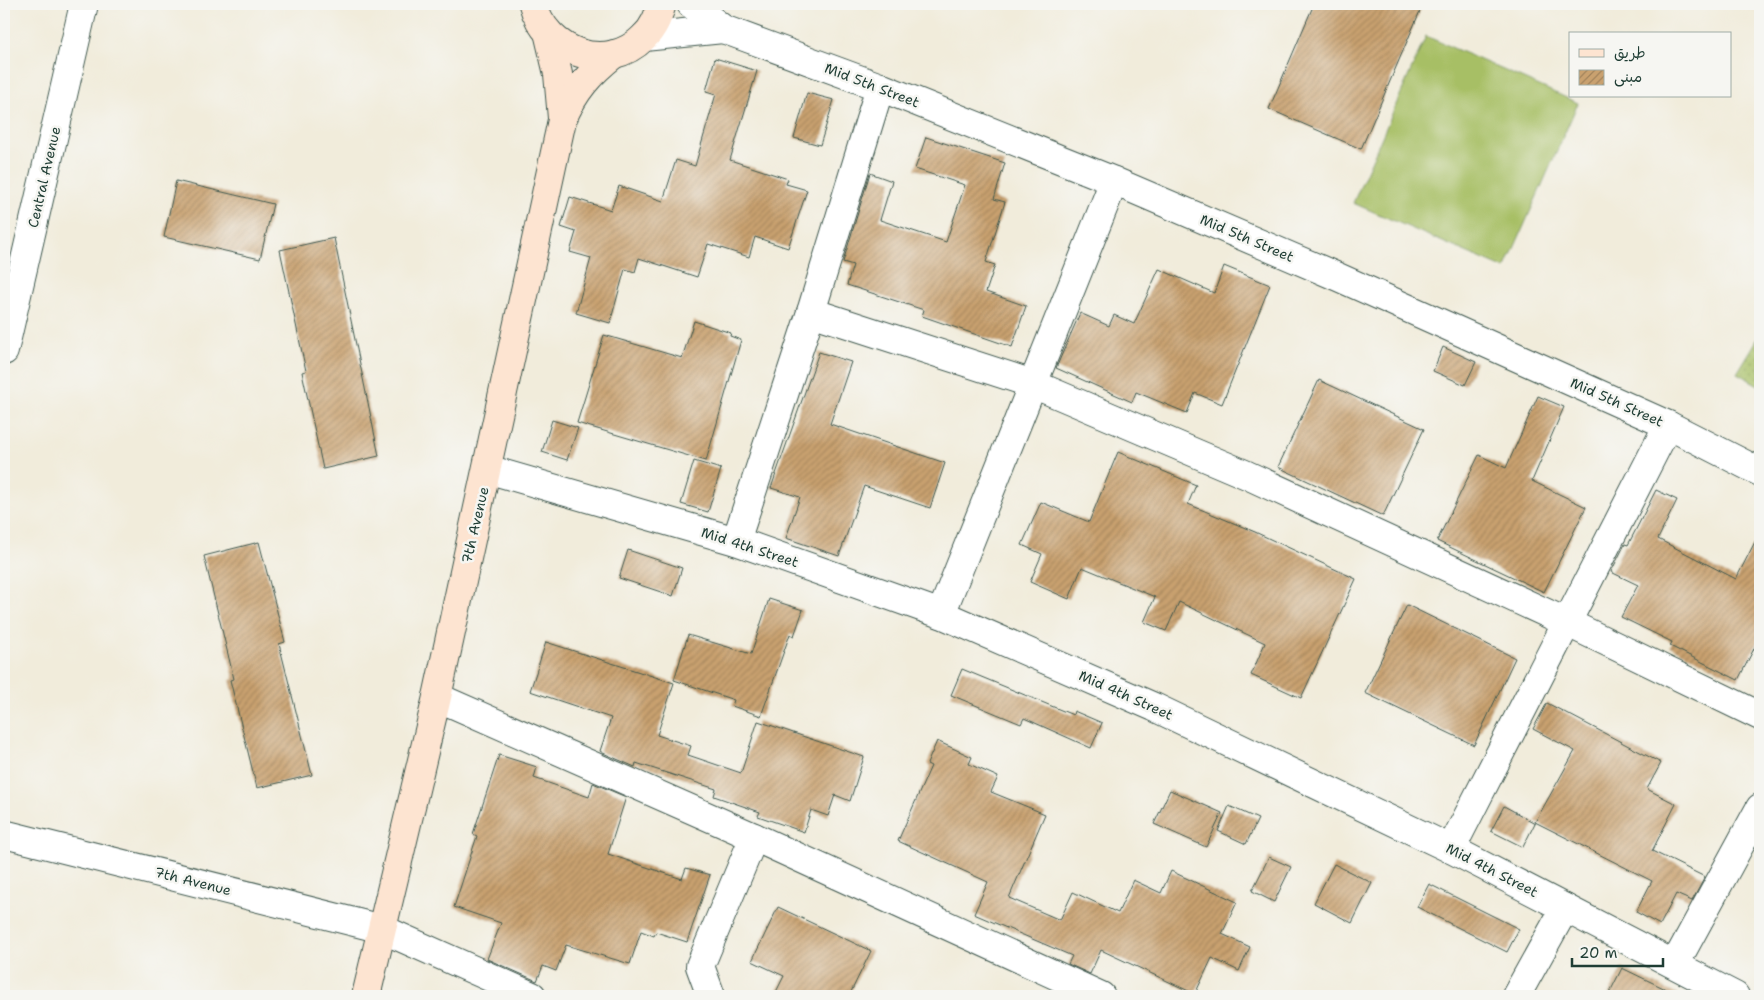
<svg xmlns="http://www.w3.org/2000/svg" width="1764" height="1000" font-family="'Shantell Sans','Playpen Sans Arabic',sans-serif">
	<defs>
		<pattern id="park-dots" width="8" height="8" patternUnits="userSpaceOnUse" patternTransform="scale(1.25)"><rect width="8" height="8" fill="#a7bf65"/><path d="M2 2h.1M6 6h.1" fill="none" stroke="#879c54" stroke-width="1.8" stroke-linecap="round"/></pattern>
		<pattern id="building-hatch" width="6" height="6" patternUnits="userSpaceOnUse" patternTransform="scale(1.25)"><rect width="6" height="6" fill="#c9a16f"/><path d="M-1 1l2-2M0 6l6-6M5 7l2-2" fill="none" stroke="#a3845c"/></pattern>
	</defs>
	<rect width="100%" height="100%" fill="#f6f6f2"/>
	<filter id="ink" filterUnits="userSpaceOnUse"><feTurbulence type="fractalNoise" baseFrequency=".02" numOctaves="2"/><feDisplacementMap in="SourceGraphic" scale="10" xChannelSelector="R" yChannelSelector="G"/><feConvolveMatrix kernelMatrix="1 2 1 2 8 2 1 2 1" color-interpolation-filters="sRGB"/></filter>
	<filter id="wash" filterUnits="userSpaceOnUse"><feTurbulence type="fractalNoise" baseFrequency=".0096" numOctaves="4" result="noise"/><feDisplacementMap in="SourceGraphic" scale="20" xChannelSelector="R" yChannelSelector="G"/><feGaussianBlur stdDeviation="1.12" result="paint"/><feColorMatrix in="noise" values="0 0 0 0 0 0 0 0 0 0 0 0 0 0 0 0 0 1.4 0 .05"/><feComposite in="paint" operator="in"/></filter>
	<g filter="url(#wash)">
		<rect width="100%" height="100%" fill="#f1ecdb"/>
		<!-- park -->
		<polygon fill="url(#park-dots)" stroke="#637e4c" points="1760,335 1760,386 1737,373"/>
		<!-- pitch -->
		<polygon fill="#a7bf65" stroke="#637e4c" points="1426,36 1578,103 1505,269 1353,203"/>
		<g id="blocks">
			<!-- building -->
			<g fill="url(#building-hatch)">
				<polygon points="1314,4 1423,4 1361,149 1269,109"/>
				<polygon points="715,58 757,71 730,160 788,179 786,184 807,190 788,248 755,237 749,257 708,244 697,277 639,258 635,272 625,269 610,323 576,313 591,258 570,252 576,232 561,227 570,197 611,210 619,186 663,201 676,160 695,166 716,94 706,91"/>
				<polygon points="807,93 834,100 820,145 794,138"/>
				<polygon points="926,137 1005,163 994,199 1005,202 986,262 995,265 986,292 1026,306 1012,347 922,316 924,310 847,285 853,265 843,262 870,173 892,181 880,220 946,242 965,185 915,169"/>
				<polygon points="176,181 273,204 260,259 164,237"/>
				<polygon points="334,238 379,456 323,469 302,372 306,371 280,250"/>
				<polygon points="1224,266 1270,285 1222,404 1195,393 1187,413 1136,392 1132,402 1056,368 1080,313 1109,326 1114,315 1134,324 1159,269 1214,293"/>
				<polygon points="694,321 731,333 730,336 741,340 706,461 577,423 604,335 682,358"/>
				<polygon points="1443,347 1476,362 1465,385 1433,371"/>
				<polygon points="819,352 851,362 830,424 945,463 930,508 864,486 839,556 786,538 800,497 771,488"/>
				<polygon points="1319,380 1424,429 1383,516 1278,467"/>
				<polygon points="1538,396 1564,407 1532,481 1586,507 1544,592 1437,541 1479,455 1506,468"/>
				<polygon points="552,420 578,428 567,460 542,452"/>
				<polygon points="1118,452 1196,485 1188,504 1255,532 1356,579 1301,698 1251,675 1265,643 1179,602 1166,631 1144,622 1155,597 1082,567 1069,599 1030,582 1042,554 1022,545 1041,502 1089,522"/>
				<polygon points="694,461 721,469 708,512 681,504"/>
				<polygon points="1656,490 1677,500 1658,539 1736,579 1760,532 1760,637 1738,680 1670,646 1672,642 1621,617 1638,585 1611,572 1625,544 1628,545"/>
				<polygon points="259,542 285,642 279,644 312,775 257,788 230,680 234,679 204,556"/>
				<polygon points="628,550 682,568 673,596 619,578"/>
				<polygon points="769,599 803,610 794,636 790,634 761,716 732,706 734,700 674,680 688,635 751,654"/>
				<polygon points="1407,605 1515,658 1474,745 1365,693"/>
				<polygon points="546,642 674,683 657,735 691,746 688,755 741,773 758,721 864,757 850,801 835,795 828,816 811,810 804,832 758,816 760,812 714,796 716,789 636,763 635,767 603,753 600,751 611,718 530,691"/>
				<polygon points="962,669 1073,715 1074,711 1102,723 1091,748 1024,718 1021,724 951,695"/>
				<polygon points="1547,703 1661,763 1647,789 1676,804 1652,851 1705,877 1692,901 1676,894 1660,925 1636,912 1652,881 1535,822 1575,751 1533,729"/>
				<polygon points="937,741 972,757 969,764 998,777 991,792 1045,814 1009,898 1060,920 1073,892 1118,913 1133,880 1161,893 1171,871 1237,902 1222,934 1250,947 1239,971 1212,958 1195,994 1101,950 1090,974 1068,964 1072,956 974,914 988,882 898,841 931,766 927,764"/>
				<polygon points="499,755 537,767 534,778 589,797 593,783 626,797 608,854 682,879 686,868 710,875 687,942 656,932 654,936 641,931 630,964 566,945 556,971 543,966 537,981 487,959 501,923 454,907 477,836 473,834"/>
				<polygon points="1170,790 1222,813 1206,847 1154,824"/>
				<polygon points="1229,806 1258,819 1246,844 1218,831"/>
				<polygon points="1504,806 1535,823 1523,847 1491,831"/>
				<polygon points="1269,857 1291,867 1274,902 1252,891"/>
				<polygon points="1334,864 1372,883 1352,923 1314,903"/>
				<polygon points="1429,884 1519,929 1507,952 1417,907"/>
				<polygon points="778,907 871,951 849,996 774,996 784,976 752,961"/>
				<polygon points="1622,968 1680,996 1608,996"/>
			</g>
		</g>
	</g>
	<g filter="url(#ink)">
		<use href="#blocks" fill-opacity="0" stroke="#3e574d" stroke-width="1"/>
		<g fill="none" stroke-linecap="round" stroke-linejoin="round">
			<!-- minor casing -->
			<g stroke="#3e574d" stroke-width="30">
				<g id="minor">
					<polyline points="691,4 723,29 880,87 1114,181 1338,277 1668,425 1760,472"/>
					<polyline points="644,37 723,29"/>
					<polyline points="811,312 1033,384 1247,475 1566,622 1760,716"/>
					<polyline points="4,351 84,4"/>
					<polyline points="487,469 736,541 941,614 1154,707 1451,849 1735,996"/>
					<polyline points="736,541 811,312 880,87"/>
					<polyline points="941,614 1114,181"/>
					<polyline points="437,697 754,837 1101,996"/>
					<polyline points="4,834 382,929 532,996"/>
					<polyline points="1451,849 1668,425"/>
					<polyline points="1675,964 1760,808"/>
					<polyline points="711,996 700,966 754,837"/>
					<polyline points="1516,996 1565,908"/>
				</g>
			</g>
			<!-- secondary casing -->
			<g stroke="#3e574d" stroke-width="30">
				<g id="secondary">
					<path d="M 533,4 C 546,52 606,75 644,37 C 654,28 658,16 662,4"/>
					<polyline points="549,36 558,74 562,118"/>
					<path d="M 366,996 L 437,697 L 562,120 C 574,91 590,73 614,54"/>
				</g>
			</g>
			<!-- minor -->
			<use href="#minor" stroke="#fff" stroke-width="28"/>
			<!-- secondary -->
			<use href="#secondary" stroke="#fde4d1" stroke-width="28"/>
		</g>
	</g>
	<g text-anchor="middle" stroke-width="5" stroke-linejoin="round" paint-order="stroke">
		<!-- street labels -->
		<g font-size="14" fill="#1f3d34" stroke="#f6f6f2">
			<text transform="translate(872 85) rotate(21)" y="5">Mid 5th Street</text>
			<text transform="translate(44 177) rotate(-77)" y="5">Central Avenue</text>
			<text transform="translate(1247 238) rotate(23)" y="5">Mid 5th Street</text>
			<text transform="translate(1617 402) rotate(24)" y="5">Mid 5th Street</text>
			<text transform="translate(475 525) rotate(-77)" y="5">7th Avenue</text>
			<text transform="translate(750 547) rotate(18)" y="5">Mid 4th Street</text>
			<text transform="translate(1126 695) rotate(24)" y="5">Mid 4th Street</text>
			<text transform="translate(1492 870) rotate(27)" y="5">Mid 4th Street</text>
			<text transform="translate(193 881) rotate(14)" y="5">7th Avenue</text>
		</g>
	</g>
	<!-- margin -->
	<rect width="1764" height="1000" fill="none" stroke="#f6f6f2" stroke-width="20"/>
	<!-- legend -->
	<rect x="1569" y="32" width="162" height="65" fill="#f6f6f2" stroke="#a0aca6"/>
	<rect x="1579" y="49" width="25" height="8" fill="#fde4d1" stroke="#a0aca6"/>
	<text x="1614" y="58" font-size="15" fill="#1f3d34">طريق</text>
	<rect x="1579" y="70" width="25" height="15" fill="url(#building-hatch)" stroke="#a0aca6"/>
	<text x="1614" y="82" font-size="15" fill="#1f3d34">مبنى</text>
	<!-- scale -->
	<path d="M1572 958v8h91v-8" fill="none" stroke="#1f3d34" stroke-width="2.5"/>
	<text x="1579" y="958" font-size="15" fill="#1f3d34" stroke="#f6f6f2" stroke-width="4" paint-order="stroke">20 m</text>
</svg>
